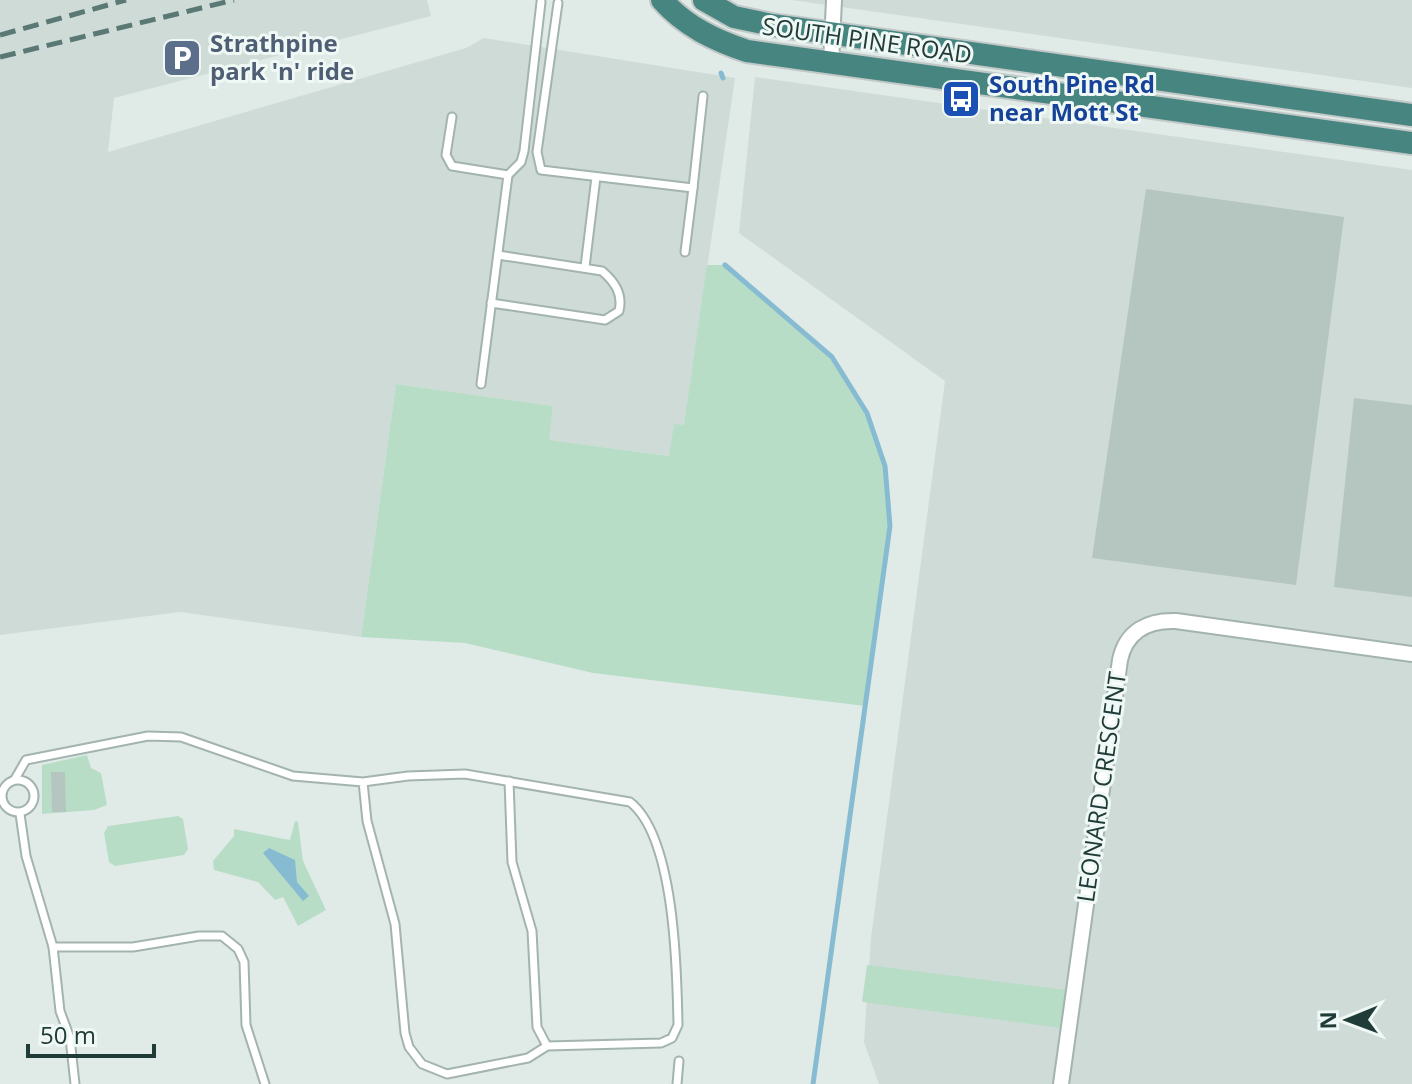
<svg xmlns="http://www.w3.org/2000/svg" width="1412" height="1084" font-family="'Open Sans',sans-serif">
	<rect width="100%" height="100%" fill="#e0ebe8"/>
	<!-- built -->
	<g fill="#cedbd7">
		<polygon points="0,0 427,0 431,16 114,98 108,152 466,48 484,38 735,78 684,426 674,425 670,456 548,440 553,406 396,384 361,637 180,612 0,635"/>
		<polygon points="792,0 1412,0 1412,88"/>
		<polygon points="755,77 1412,170 1412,1084 879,1084 864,1042 871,938 945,381 739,233"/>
	</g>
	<!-- green -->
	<g fill="#b8ddc7">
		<polygon points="707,265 725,265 832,357 867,413 885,466 890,523 865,706 593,673 465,643 361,637 396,384 553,406 549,440 669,456 674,424 684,425"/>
		<polygon points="87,755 91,768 101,773 107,805 94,810 42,814 42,765"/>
		<polygon points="178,816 183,819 188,849 184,855 115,866 109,862 104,833 108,826"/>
		<polygon points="295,821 298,822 303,861 326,910 298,926 283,897 275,900 258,882 214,870 213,861 234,836 234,829 290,840"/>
		<polygon points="867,965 1074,991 1069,1029 862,1002"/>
	</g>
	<!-- water -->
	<polygon fill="#86bbd2" points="269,848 295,860 297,882 309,896 303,901 263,853"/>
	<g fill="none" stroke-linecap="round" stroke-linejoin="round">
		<!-- stream -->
		<g stroke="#86bbd2" stroke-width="5">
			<polyline points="721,73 723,78"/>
			<polyline points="725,265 832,357 867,413 885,466 890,526 813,1084"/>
		</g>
	</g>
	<!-- building -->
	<g fill="#b5c6c1">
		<polygon points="1146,189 1344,217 1296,585 1092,558"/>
		<polygon points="1354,398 1412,405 1412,597 1334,587"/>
		<polygon points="51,772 65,772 66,812 52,812"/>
	</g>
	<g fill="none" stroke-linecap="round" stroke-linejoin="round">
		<!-- service casing -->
		<g stroke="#a3b3b0" stroke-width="11">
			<g id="service">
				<polyline points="558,3 537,152 541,170 693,188 703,96"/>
				<polyline points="452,117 446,155 452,166 508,175 521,162 524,151 541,2"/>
				<polyline points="685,252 693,188"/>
				<polyline points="585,267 596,177"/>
				<path d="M 491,303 L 605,320 L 619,311 C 623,294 615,282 602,271 L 498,255"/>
				<polyline points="481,384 508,175"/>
				<path d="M 15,779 L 26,760 L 148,736 L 181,737 L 293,776 L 363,782 L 408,776 L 465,774 L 630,802 C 675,837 677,971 678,1025 L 672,1038 L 661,1043 L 547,1046 L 528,1058 L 447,1074 L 422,1064 L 409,1047 L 405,1033 L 395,924 L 367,821 L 363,782"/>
				<circle cx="18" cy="796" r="16"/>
				<polyline points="509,781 512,862 532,931 537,1027 547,1046"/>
				<polyline points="20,814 26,856 53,947 60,1011 70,1038 75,1084"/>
				<polyline points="53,947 133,947 199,936 222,936 238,949 244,962 246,1025 265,1084"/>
				<polyline points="677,1084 679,1061"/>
			</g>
		</g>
		<!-- minor casing -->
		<g stroke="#a3b3b0" stroke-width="18">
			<g id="minor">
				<polyline points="831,63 834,0"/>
				<path d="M 1061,1084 L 1120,660 C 1126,631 1148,620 1176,621 L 1412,654"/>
			</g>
		</g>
		<!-- trunk casing -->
		<g stroke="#c1c8c7" stroke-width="26">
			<g id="trunk">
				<path d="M 662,0 C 685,26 714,40 747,51 L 1412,143"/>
				<polyline points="704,0 734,17 772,25 1412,115"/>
			</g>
		</g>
		<!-- service -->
		<use href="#service" stroke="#fff" stroke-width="7"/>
		<!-- minor -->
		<use href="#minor" stroke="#fff" stroke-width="14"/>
		<!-- trunk -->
		<use href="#trunk" stroke="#478580" stroke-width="22"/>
		<!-- rail -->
		<g stroke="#5a7874" stroke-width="5" stroke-dasharray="16 8" stroke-linecap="butt">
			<polyline points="0,35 126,0"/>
			<polyline points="0,57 234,0"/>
		</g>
	</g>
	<!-- icons -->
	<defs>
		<g id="parking-square" transform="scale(2)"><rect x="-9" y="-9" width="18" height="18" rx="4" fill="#5c6f8a" stroke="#f0f8f5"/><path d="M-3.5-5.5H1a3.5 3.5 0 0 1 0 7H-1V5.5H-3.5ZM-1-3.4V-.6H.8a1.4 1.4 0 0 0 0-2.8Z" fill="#fff"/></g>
		<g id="bus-square" transform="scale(2)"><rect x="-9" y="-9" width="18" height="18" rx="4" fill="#1a4fb4" stroke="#f0f8f5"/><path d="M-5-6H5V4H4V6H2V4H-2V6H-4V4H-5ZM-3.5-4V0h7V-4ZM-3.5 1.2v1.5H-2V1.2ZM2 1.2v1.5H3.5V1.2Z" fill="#fff"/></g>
	</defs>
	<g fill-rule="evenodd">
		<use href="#parking-square" x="182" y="58"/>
		<use href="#bus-square" x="961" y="99"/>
	</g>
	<g text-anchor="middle" stroke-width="6" stroke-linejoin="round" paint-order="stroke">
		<!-- street labels -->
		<g font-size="24" fill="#203c38" stroke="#f0f8f5">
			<text transform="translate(867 41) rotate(8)" y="8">SOUTH PINE ROAD</text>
			<text transform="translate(1102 787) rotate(-82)" y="8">LEONARD CRESCENT</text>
		</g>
		<!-- service labels -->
		<g font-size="24" font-weight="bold" fill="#4e5e75" stroke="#f0f8f5" text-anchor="start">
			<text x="210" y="52">Strathpine<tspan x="210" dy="28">park 'n' ride</tspan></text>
		</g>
		<!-- transit labels -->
		<g font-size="24" font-weight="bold" fill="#164399" stroke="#f0f8f5" text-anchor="start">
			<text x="989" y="93">South Pine Rd<tspan x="989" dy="28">near Mott St</tspan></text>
		</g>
	</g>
	<!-- north arrow -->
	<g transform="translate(1348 1020) rotate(269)" stroke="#f0f8f5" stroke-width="6" paint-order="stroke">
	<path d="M0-6L14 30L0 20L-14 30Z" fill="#203c38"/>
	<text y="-12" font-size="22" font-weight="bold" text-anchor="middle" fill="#203c38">N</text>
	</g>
	<!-- scale -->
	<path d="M28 1044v12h126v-12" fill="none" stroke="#203c38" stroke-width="4"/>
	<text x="40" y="1044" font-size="24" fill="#203c38" stroke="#f0f8f5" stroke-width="6" paint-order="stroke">50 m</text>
</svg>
